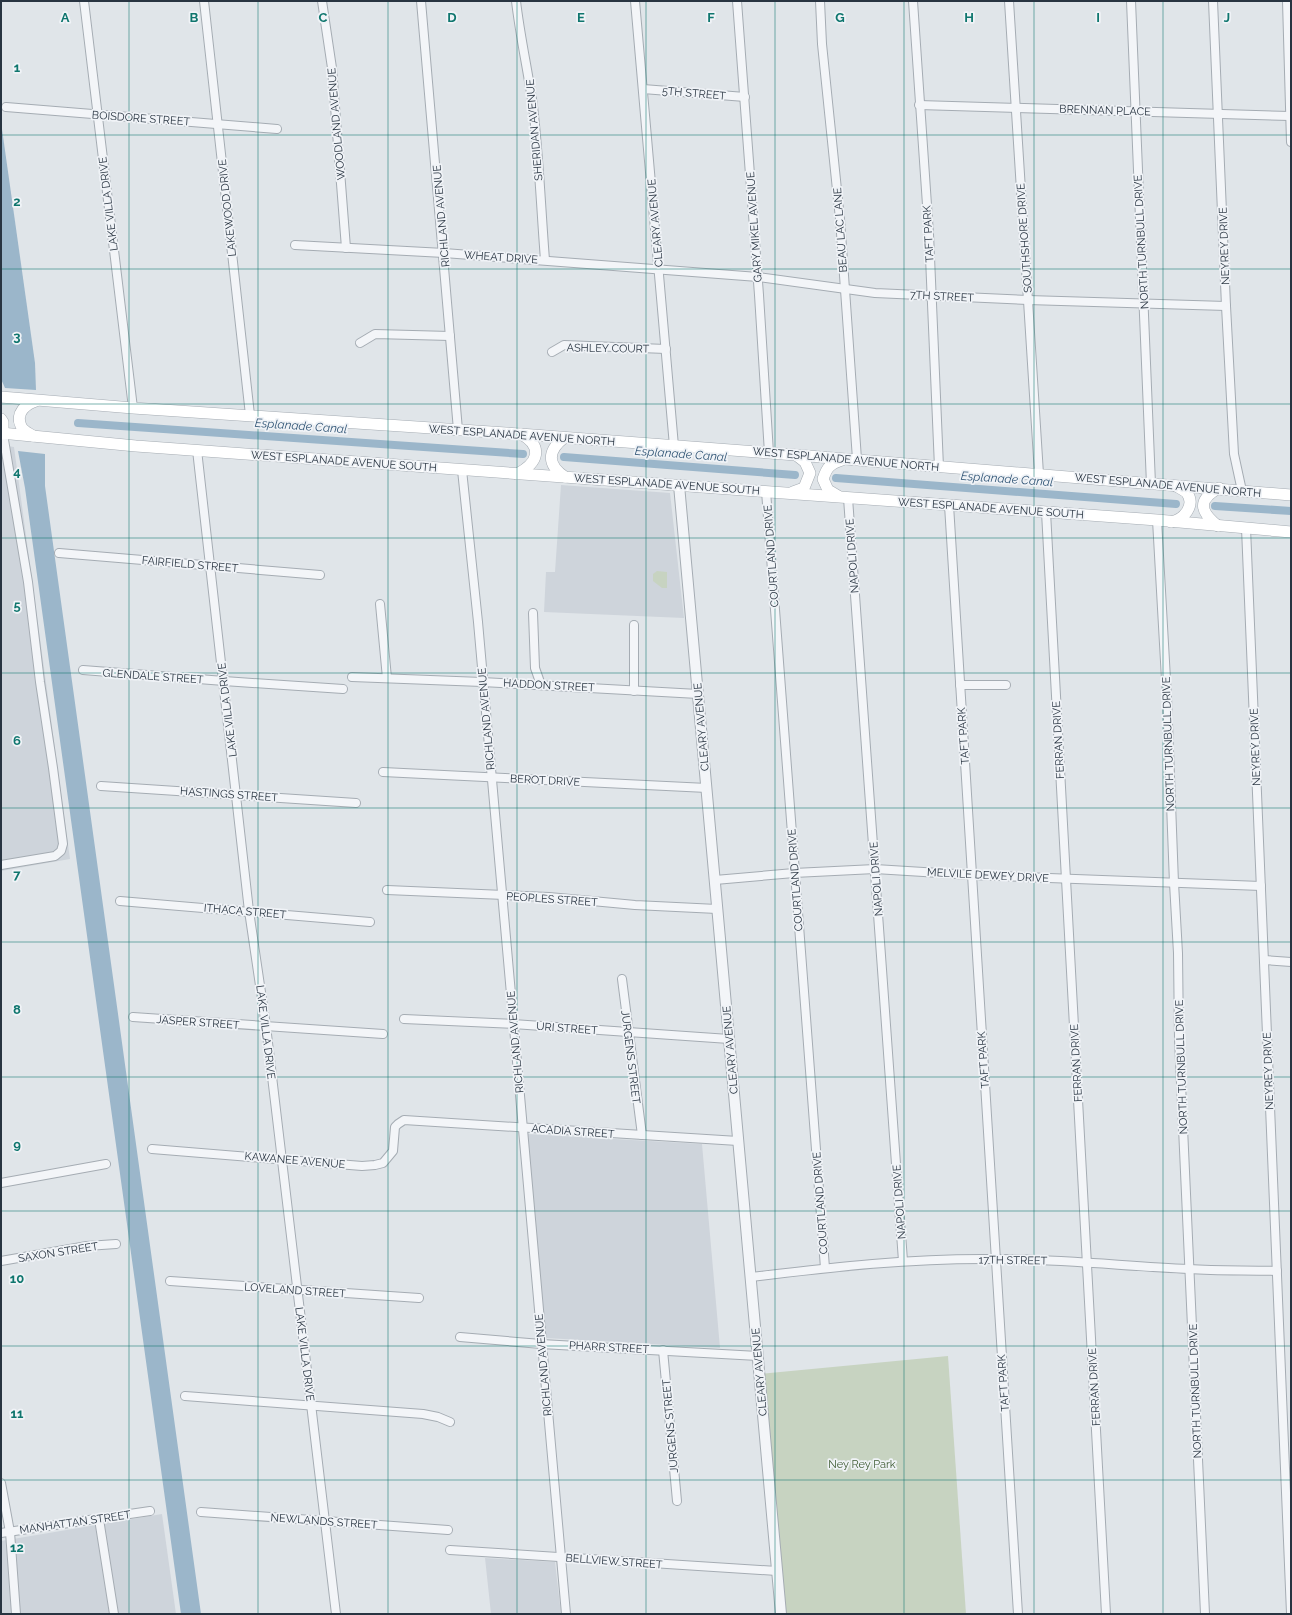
<svg xmlns="http://www.w3.org/2000/svg" width="1292" height="1615" font-family="Raleway,sans-serif">
	<rect width="100%" height="100%" fill="#e0e5e9"/>
	<!-- built -->
	<g fill="#ced4db">
		<polygon points="1,445 14,447 70,859 1,871"/>
		<polygon points="561,485 670,493 684,618 544,612 546,572 555,572"/>
		<polygon points="527,1134 702,1144 720,1348 546,1338"/>
		<polygon points="162,1514 176,1614 1,1614 1,1541"/>
		<polygon points="485,1558 555,1562 561,1614 491,1614"/>
	</g>
	<!-- green -->
	<g fill="#c7d3c1">
		<polygon points="657,571 667,572 667,588 662,588 653,581 653,574"/>
		<polygon points="948,1356 966,1614 781,1614 760,1374"/>
	</g>
	<!-- water -->
	<g fill="#9bb6ca">
		<polygon points="1,122 35,363 36,390 5,388 1,379"/>
		<polygon points="18,451 45,454 45,486 201,1614 181,1614 25,488"/>
	</g>
	<g fill="none" stroke-linecap="round" stroke-linejoin="round">
		<!-- canal -->
		<g stroke="#9bb6ca" stroke-width="8">
			<polyline points="78,423 523,454"/>
			<polyline points="564,457 795,475"/>
			<polyline points="836,478 1176,504"/>
			<polyline points="1215,506 1291,511"/>
		</g>
		<!-- minor casing -->
		<g stroke="#a5acb3" stroke-width="10">
			<g id="minor">
				<polyline points="84,1 133,408"/>
				<polyline points="204,1 250,415"/>
				<polyline points="322,1 332,68 346,248"/>
				<polyline points="421,1 458,430"/>
				<path d="M 516,1 C 520,36 528,71 533,106 C 539,157 541,209 545,260"/>
				<polyline points="635,1 674,446"/>
				<polyline points="737,1 759,295 769,453"/>
				<polyline points="820,1 822,44 840,219 857,459"/>
				<polyline points="913,1 929,234 939,467"/>
				<polyline points="1009,1 1039,474"/>
				<polyline points="1131,1 1151,484"/>
				<polyline points="1213,1 1226,306 1234,454 1242,491"/>
				<polyline points="1287,1 1291,142"/>
				<polyline points="643,89 745,97"/>
				<polyline points="919,105 1290,116"/>
				<polyline points="6,107 277,129"/>
				<polyline points="295,245 444,253 758,277 875,293 1028,300 1226,306"/>
				<polyline points="360,343 375,334 450,336"/>
				<polyline points="552,352 564,345 666,349"/>
				<polyline points="197,450 249,911 266,1026 336,1614"/>
				<polyline points="462,470 478,622 566,1614"/>
				<polyline points="766,491 825,1268"/>
				<polyline points="848,498 903,1261"/>
				<polyline points="949,505 1018,1614"/>
				<polyline points="1046,512 1106,1614"/>
				<polyline points="1157,520 1167,697 1174,883 1178,953 1179,1039 1205,1614"/>
				<polyline points="1246,528 1291,1613"/>
				<polyline points="59,553 320,575"/>
				<polyline points="380,604 387,678"/>
				<polyline points="533,613 535,668 541,685"/>
				<polyline points="634,625 634,691"/>
				<polyline points="83,670 224,681 343,689"/>
				<polyline points="352,677 482,682 698,694"/>
				<polyline points="960,685 1006,685"/>
				<polyline points="383,772 707,788"/>
				<polyline points="101,786 356,803"/>
				<polyline points="1,865 55,856 61,851 63,844 53,768 40,682 28,582 3,434"/>
				<polyline points="715,880 794,873 875,869 972,875 1261,886"/>
				<polyline points="387,890 549,897 635,905 717,909"/>
				<polyline points="120,901 370,922"/>
				<polyline points="1264,960 1291,962"/>
				<polyline points="622,979 642,1135"/>
				<polyline points="133,1017 383,1034"/>
				<polyline points="404,1019 513,1024 729,1039"/>
				<polyline points="152,1149 362,1166 375,1165 383,1163 393,1151 395,1127 398,1124 404,1120 738,1141"/>
				<polyline points="1,1183 106,1164"/>
				<polyline points="1,1261 87,1246 116,1244"/>
				<path d="M 751,1277 C 833,1267 912,1258 995,1259 C 1060,1259 1124,1266 1189,1269 C 1218,1271 1248,1270 1277,1271"/>
				<polyline points="170,1281 419,1298"/>
				<polyline points="460,1337 541,1344 758,1356"/>
				<polyline points="663,1350 677,1501"/>
				<polyline points="185,1396 423,1414 438,1417 450,1422"/>
				<polyline points="1,1483 10,1532 16,1614"/>
				<polyline points="201,1512 448,1530"/>
				<polyline points="99,1519 114,1614"/>
				<polyline points="1,1533 150,1511"/>
				<polyline points="450,1550 777,1571"/>
			</g>
		</g>
		<!-- tertiary casing -->
		<g stroke="#a5acb3" stroke-width="12">
			<polyline id="tertiary" points="679,485 781,1614"/>
		</g>
		<!-- secondary casing -->
		<g stroke="#a5acb3" stroke-width="12">
			<g id="secondary">
				<polyline points="1,397 133,408 520,434 796,455 1291,495"/>
				<polyline points="1,419 3,422 3,434"/>
				<polyline points="1,433 136,446 1157,520 1291,532"/>
				<path d="M 33,436 C 29,433 23,431 21,426 C 15,413 26,404 36,401"/>
				<path d="M 564,438 C 547,451 547,465 565,477"/>
				<path d="M 517,474 C 538,463 544,447 521,434"/>
				<polyline points="793,492 804,488 810,473 805,462 796,455"/>
				<path d="M 838,496 L 828,490 L 823,479 C 827,467 830,464 842,460"/>
				<path d="M 1171,522 C 1183,520 1196,506 1187,493 C 1184,490 1179,488 1176,486"/>
				<path d="M 1218,526 C 1200,512 1197,500 1219,488"/>
			</g>
		</g>
		<!-- minor -->
		<use href="#minor" stroke="#f3f5f8" stroke-width="8"/>
		<!-- tertiary -->
		<use href="#tertiary" stroke="#f3f5f8" stroke-width="10"/>
		<!-- secondary -->
		<use href="#secondary" stroke="#fff" stroke-width="11"/>
	</g>
	<!-- grid -->
	<path fill="none" stroke="#0f766e" stroke-width="1" stroke-opacity="0.55" d="M 129,1 L 129,1614M 258,1 L 258,1614M 388,1 L 388,1614M 517,1 L 517,1614M 646,1 L 646,1614M 775,1 L 775,1614M 904,1 L 904,1614M 1034,1 L 1034,1614M 1163,1 L 1163,1614M 1,135 L 1291,135M 1,269 L 1291,269M 1,404 L 1291,404M 1,538 L 1291,538M 1,673 L 1291,673M 1,808 L 1291,808M 1,942 L 1291,942M 1,1077 L 1291,1077M 1,1211 L 1291,1211M 1,1346 L 1291,1346M 1,1480 L 1291,1480"/>
	<g text-anchor="middle" stroke-width="3.5" stroke-linejoin="round" paint-order="stroke">
		<!-- street labels -->
		<g font-size="11" fill="#283441" stroke="#f0f3f7">
			<text transform="translate(694 93) rotate(5)" y="4">5TH STREET</text>
			<text transform="translate(1105 110) rotate(2)" y="4">BRENNAN PLACE</text>
			<text transform="translate(141 118) rotate(4)" y="4">BOISDORE STREET</text>
			<text transform="translate(336 124) rotate(-95)" y="4">WOODLAND AVENUE</text>
			<text transform="translate(534 130) rotate(-95)" y="4">SHERIDAN AVENUE</text>
			<text transform="translate(108 204) rotate(-97)" y="4">LAKE VILLA DRIVE</text>
			<text transform="translate(227 208) rotate(-96)" y="4">LAKEWOOD DRIVE</text>
			<text transform="translate(441 216) rotate(-95)" y="4">RICHLAND AVENUE</text>
			<text transform="translate(655 223) rotate(-95)" y="4">CLEARY AVENUE</text>
			<text transform="translate(754 227) rotate(-94)" y="4">GARY MIKEL AVENUE</text>
			<text transform="translate(840 230) rotate(-94)" y="4">BEAU LAC LANE</text>
			<text transform="translate(928 234) rotate(-93)" y="4">TAFT PARK</text>
			<text transform="translate(1024 238) rotate(-94)" y="4">SOUTHSHORE DRIVE</text>
			<text transform="translate(1141 242) rotate(-93)" y="4">NORTH TURNBULL DRIVE</text>
			<text transform="translate(1224 246) rotate(-92)" y="4">NEYREY DRIVE</text>
			<text transform="translate(501 257) rotate(4)" y="4">WHEAT DRIVE</text>
			<text transform="translate(942 296) rotate(3)" y="4">7TH STREET</text>
			<text transform="translate(608 348) rotate(1)" y="4">ASHLEY COURT</text>
			<text transform="translate(522 435) rotate(4)" y="4">WEST ESPLANADE AVENUE NORTH</text>
			<text transform="translate(846 459) rotate(5)" y="4">WEST ESPLANADE AVENUE NORTH</text>
			<text transform="translate(344 461) rotate(4)" y="4">WEST ESPLANADE AVENUE SOUTH</text>
			<text transform="translate(667 484) rotate(4)" y="4">WEST ESPLANADE AVENUE SOUTH</text>
			<text transform="translate(1168 485) rotate(5)" y="4">WEST ESPLANADE AVENUE NORTH</text>
			<text transform="translate(991 508) rotate(4)" y="4">WEST ESPLANADE AVENUE SOUTH</text>
			<text transform="translate(771 556) rotate(-94)" y="4">COURTLAND DRIVE</text>
			<text transform="translate(852 556) rotate(-94)" y="4">NAPOLI DRIVE</text>
			<text transform="translate(190 564) rotate(5)" y="4">FAIRFIELD STREET</text>
			<text transform="translate(153 676) rotate(4)" y="4">GLENDALE STREET</text>
			<text transform="translate(549 685) rotate(3)" y="4">HADDON STREET</text>
			<text transform="translate(227 710) rotate(-97)" y="4">LAKE VILLA DRIVE</text>
			<text transform="translate(486 719) rotate(-95)" y="4">RICHLAND AVENUE</text>
			<text transform="translate(701 727) rotate(-95)" y="4">CLEARY AVENUE</text>
			<text transform="translate(963 736) rotate(-94)" y="4">TAFT PARK</text>
			<text transform="translate(1058 740) rotate(-93)" y="4">FERRAN DRIVE</text>
			<text transform="translate(1168 744) rotate(-92)" y="4">NORTH TURNBULL DRIVE</text>
			<text transform="translate(1255 747) rotate(-92)" y="4">NEYREY DRIVE</text>
			<text transform="translate(545 780) rotate(3)" y="4">BEROT DRIVE</text>
			<text transform="translate(229 794) rotate(4)" y="4">HASTINGS STREET</text>
			<text transform="translate(988 875) rotate(3)" y="4">MELVILE DEWEY DRIVE</text>
			<text transform="translate(876 879) rotate(-94)" y="4">NAPOLI DRIVE</text>
			<text transform="translate(795 880) rotate(-94)" y="4">COURTLAND DRIVE</text>
			<text transform="translate(552 899) rotate(4)" y="4">PEOPLES STREET</text>
			<text transform="translate(245 911) rotate(5)" y="4">ITHACA STREET</text>
			<text transform="translate(198 1022) rotate(4)" y="4">JASPER STREET</text>
			<text transform="translate(567 1028) rotate(4)" y="4">URI STREET</text>
			<text transform="translate(266 1032) rotate(83)" y="4">LAKE VILLA DRIVE</text>
			<text transform="translate(515 1042) rotate(-95)" y="4">RICHLAND AVENUE</text>
			<text transform="translate(730 1050) rotate(-95)" y="4">CLEARY AVENUE</text>
			<text transform="translate(631 1057) rotate(83)" y="4">JURGENS STREET</text>
			<text transform="translate(983 1060) rotate(-94)" y="4">TAFT PARK</text>
			<text transform="translate(1076 1063) rotate(-93)" y="4">FERRAN DRIVE</text>
			<text transform="translate(1181 1067) rotate(-92)" y="4">NORTH TURNBULL DRIVE</text>
			<text transform="translate(1268 1071) rotate(-92)" y="4">NEYREY DRIVE</text>
			<text transform="translate(573 1131) rotate(4)" y="4">ACADIA STREET</text>
			<text transform="translate(295 1160) rotate(5)" y="4">KAWANEE AVENUE</text>
			<text transform="translate(899 1202) rotate(-94)" y="4">NAPOLI DRIVE</text>
			<text transform="translate(820 1203) rotate(-94)" y="4">COURTLAND DRIVE</text>
			<text transform="translate(58 1252) rotate(-9)" y="4">SAXON STREET</text>
			<text transform="translate(1013 1260) rotate(1)" y="4">17TH STREET</text>
			<text transform="translate(295 1290) rotate(4)" y="4">LOVELAND STREET</text>
			<text transform="translate(609 1347) rotate(3)" y="4">PHARR STREET</text>
			<text transform="translate(305 1354) rotate(83)" y="4">LAKE VILLA DRIVE</text>
			<text transform="translate(543 1365) rotate(-95)" y="4">RICHLAND AVENUE</text>
			<text transform="translate(759 1372) rotate(-95)" y="4">CLEARY AVENUE</text>
			<text transform="translate(1003 1383) rotate(-94)" y="4">TAFT PARK</text>
			<text transform="translate(1094 1387) rotate(-93)" y="4">FERRAN DRIVE</text>
			<text transform="translate(1195 1391) rotate(-92)" y="4">NORTH TURNBULL DRIVE</text>
			<text transform="translate(670 1426) rotate(-95)" y="4">JURGENS STREET</text>
			<text transform="translate(324 1521) rotate(4)" y="4">NEWLANDS STREET</text>
			<text transform="translate(75 1522) rotate(-8)" y="4">MANHATTAN STREET</text>
			<text transform="translate(614 1561) rotate(4)" y="4">BELLVIEW STREET</text>
		</g>
		<!-- park labels -->
		<g font-size="11" fill="#405d35" stroke="#f0f3f7">
			<text x="862" y="1468">Ney Rey Park</text>
		</g>
		<!-- water labels -->
		<g font-size="12" font-style="italic" fill="#325676" stroke="#f0f3f7">
			<text transform="translate(301 426) rotate(4)" y="4">Esplanade Canal</text>
			<text transform="translate(681 454) rotate(4)" y="4">Esplanade Canal</text>
			<text transform="translate(1007 479) rotate(4)" y="4">Esplanade Canal</text>
		</g>
	</g>
	<g font-size="13" text-anchor="middle" font-weight="bold" fill="#0f766e" stroke="#f0f3f7" stroke-width="3.5" stroke-linejoin="round" paint-order="stroke">
		<text x="65" y="22">A</text>
		<text x="194" y="22">B</text>
		<text x="323" y="22">C</text>
		<text x="452" y="22">D</text>
		<text x="581" y="22">E</text>
		<text x="711" y="22">F</text>
		<text x="840" y="22">G</text>
		<text x="969" y="22">H</text>
		<text x="1098" y="22">I</text>
		<text x="1227" y="22">J</text>
		<text x="17" y="72">1</text>
		<text x="17" y="206">2</text>
		<text x="17" y="341">3</text>
		<text x="17" y="476">4</text>
		<text x="17" y="610">5</text>
		<text x="17" y="745">6</text>
		<text x="17" y="879">7</text>
		<text x="17" y="1014">8</text>
		<text x="17" y="1149">9</text>
		<text x="17" y="1283">10</text>
		<text x="17" y="1418">11</text>
		<text x="17" y="1552">12</text>
	</g>
	<!-- border -->
	<rect width="1292" height="1615" fill="none" stroke="#283441" stroke-width="4"/>
</svg>
